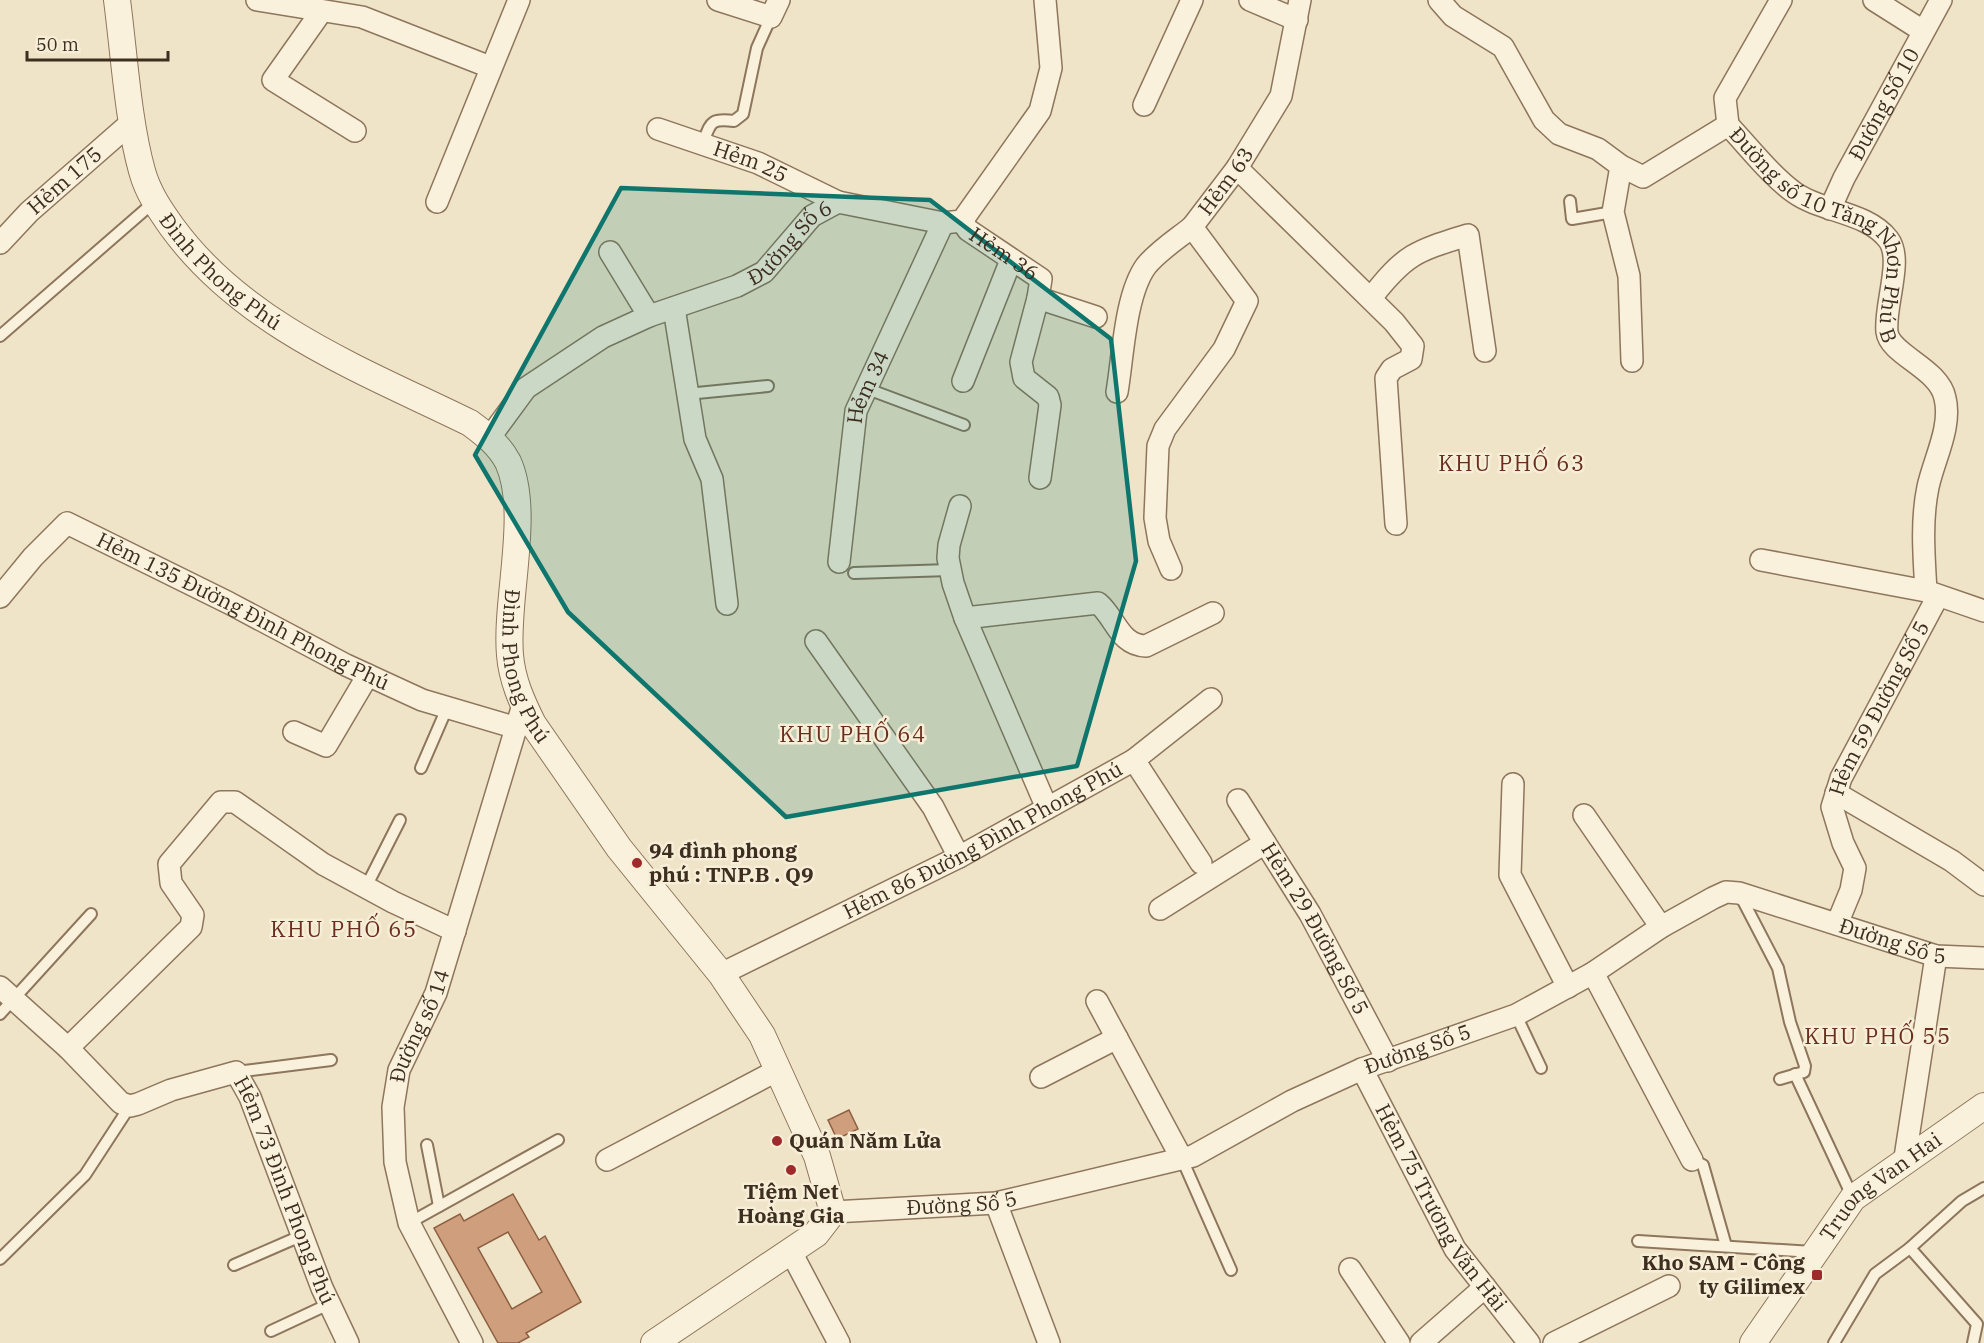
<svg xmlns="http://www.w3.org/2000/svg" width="1984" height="1343" font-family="'IBM Plex Serif',serif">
	<rect width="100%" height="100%" fill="#f0e4c8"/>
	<!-- building -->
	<g fill="#cf9f7d" stroke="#8d5f41" stroke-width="1.5" fill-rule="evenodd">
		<polygon points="849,1110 858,1129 837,1139 828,1120"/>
		<path d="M 513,1194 L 539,1240 L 545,1236 L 581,1302 L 526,1333 L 529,1337 L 518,1343 L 498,1343 L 434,1228 L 460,1214 L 464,1221 ZM 508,1232 L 542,1292 L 512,1309 L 478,1248 Z"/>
	</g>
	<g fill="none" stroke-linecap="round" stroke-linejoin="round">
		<!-- service casing -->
		<g stroke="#8d765c" stroke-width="14">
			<g id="service">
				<path d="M 702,145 C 711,123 709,118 734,121 L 743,114 L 757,48 L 771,17"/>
				<polyline points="1570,201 1572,219 1613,212"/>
				<polyline points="0,336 154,202"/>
				<polyline points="865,388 964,425"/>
				<polyline points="687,394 768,386"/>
				<polyline points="854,573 950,570"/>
				<polyline points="421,768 447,708"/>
				<polyline points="366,887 400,820"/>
				<polyline points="1739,893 1778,968 1790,1022 1805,1066 1804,1072 1780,1079"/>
				<polyline points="0,1014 91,914"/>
				<polyline points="1516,1015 1541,1068"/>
				<polyline points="236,1072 331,1060"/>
				<polyline points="1795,1074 1853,1198"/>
				<polyline points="427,1145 439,1206"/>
				<polyline points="1182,1159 1231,1270"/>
				<polyline points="1692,1160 1703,1165 1726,1246"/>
				<polyline points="409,1223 558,1140"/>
				<polyline points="1638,1241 1813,1252"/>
				<polyline points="1910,1248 1977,1324 1973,1343"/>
				<polyline points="0,1259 85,1175 130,1106"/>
				<polyline points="234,1265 303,1235"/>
				<polyline points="271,1331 329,1304"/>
				<polyline points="1834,1343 1875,1274 1910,1248 1962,1201 1984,1188"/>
			</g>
		</g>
		<!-- minor casing -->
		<g stroke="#8d765c" stroke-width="24">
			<g id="minor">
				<polyline points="257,0 362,17 490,67"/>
				<polyline points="718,0 771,17 779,0"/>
				<polyline points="1250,0 1297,20"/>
				<path id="s1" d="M 1439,0 L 1453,16 L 1503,47 L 1544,120 L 1559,134 L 1598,149 L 1621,166 L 1643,177 L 1728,125 C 1748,146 1772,177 1795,193 C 1822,212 1867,212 1888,239 C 1904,259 1884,305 1887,332 C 1890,355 1939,368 1945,398 C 1952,427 1934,459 1928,487 C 1921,520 1924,557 1926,591 L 1984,611"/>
				<polyline points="1874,0 1923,31"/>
				<polyline points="321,12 273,80 355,131"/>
				<polyline points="1144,105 1192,0"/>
				<polyline points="1728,125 1725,98 1781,0"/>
				<path id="s2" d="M 658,129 L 758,163 L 838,202"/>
				<polyline points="1621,166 1613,212 1629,276 1632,361"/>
				<polyline points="1237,168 1394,322 1413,346 1411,359 1392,369 1386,378 1396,524"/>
				<polyline points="437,202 519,0"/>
				<path id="s3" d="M 1830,209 L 1844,178 L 1941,0"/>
				<path id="s4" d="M 962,221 L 968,230 L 1041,279 L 1038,298 L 1096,317"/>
				<path id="s5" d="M 0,243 L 29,212 L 133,121"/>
				<polyline points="610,252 649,316"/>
				<polyline points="1038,298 1021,362 1024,378 1048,397 1050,405 1040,478"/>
				<path d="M 1371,298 C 1405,254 1416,251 1468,235 L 1485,351"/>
				<polyline points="674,308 695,439 712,479 727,604"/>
				<polyline points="963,381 1011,260"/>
				<path d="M 1117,392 C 1123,357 1125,295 1146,266 C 1158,251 1177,239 1192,227"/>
				<path id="s6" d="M 490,437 L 526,388 L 603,337 L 649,316 L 737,286 L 764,272 L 812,216 L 838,202 L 943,223 L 962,221 L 1040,111 L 1051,68 L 1045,0"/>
				<polyline points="960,506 949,545 948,558 953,583 965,618 1047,808"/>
				<polyline points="1761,560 1926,591"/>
				<path id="s7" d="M 839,562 L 856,411 L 943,223"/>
				<path id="s8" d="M 1171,569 L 1159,541 L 1155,518 L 1158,446 L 1165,429 L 1224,349 L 1247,301 L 1192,227 L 1237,168 L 1281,96 L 1300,0"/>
				<path id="s9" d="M 0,597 L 33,557 L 67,523 L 229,603 L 346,665 L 422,700 L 517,728"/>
				<path d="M 965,618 L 1098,603 C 1116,618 1119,645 1146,646 L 1213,613"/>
				<polyline points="816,641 933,807 959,857"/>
				<polyline points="294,732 326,746 368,675"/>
				<polyline points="1134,760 1211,699"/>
				<polyline points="1513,784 1510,875 1568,987"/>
				<polyline points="1836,793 1952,861 1984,885"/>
				<path id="s10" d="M 1238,800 L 1310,914 L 1388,1061"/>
				<polyline points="1584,815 1661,927"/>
				<polyline points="1160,909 1265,843"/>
				<path id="s11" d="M 1837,924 L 1851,890 L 1855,868 L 1843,843 L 1832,807 L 1841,778 L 1938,596"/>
				<polyline points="1593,973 1692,1160"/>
				<path id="s12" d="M 721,974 L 959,857 L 1134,760 L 1201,863"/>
				<path id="s13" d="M 0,987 L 68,1048 L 121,1103 L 130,1106 L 138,1104 L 171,1090 L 236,1072 L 250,1097 L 322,1288 L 348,1343"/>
				<polyline points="1097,1001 1182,1159"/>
				<polyline points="68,1048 191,927 193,915 171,883 169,864 221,802 235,802 323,864 393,902 455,931"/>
				<path id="s14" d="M 1362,1069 L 1455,1249 L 1529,1343"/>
				<polyline points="1041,1077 1117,1038"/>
				<polyline points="607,1160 778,1070"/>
				<polyline points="1904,1164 1936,956"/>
				<polyline points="996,1203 1049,1343"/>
				<path id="s15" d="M 833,1212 L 996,1203 L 1193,1156 L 1292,1101 L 1362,1069 L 1516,1015 L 1593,973 L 1661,927 L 1713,898 L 1726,892 L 1739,893 L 1936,956 L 1984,958"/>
				<polyline points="791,1252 839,1343"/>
				<polyline points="1350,1269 1399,1343"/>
				<path id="s16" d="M 472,1343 L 409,1223 L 395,1162 L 393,1107 L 399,1070 L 436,993 L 523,705"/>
				<polyline points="1421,1343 1485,1287"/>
				<polyline points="1554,1343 1669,1286"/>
			</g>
		</g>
		<!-- tertiary casing -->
		<g stroke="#8d765c" stroke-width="28">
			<g id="tertiary">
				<path id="s17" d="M 117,0 C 124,53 128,121 142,171 C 148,193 160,210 172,227 C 244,326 364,371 470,423 C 485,434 499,445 508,462 C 531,512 505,599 510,655 C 512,680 522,702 533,724 L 619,848 L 721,974 L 762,1035 L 817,1156 L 833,1212 L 816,1234 L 654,1343"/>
				<path id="s18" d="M 1753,1343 L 1853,1198 L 1984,1106"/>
			</g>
		</g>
		<!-- service -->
		<use href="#service" stroke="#faf1dc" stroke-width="10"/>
		<!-- minor -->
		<use href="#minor" stroke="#faf1dc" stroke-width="21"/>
		<!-- tertiary -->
		<use href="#tertiary" stroke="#faf1dc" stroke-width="26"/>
	</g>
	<!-- marked area -->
	<path fill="#0f766e" fill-opacity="0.2" stroke="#0f766e" stroke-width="4.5" stroke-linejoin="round" d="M 621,188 L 930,200 L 1111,339 L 1136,561 L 1077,766 L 786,817 L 568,612 L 475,455 Z"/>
	<!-- markers -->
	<g fill="#9e2a2b" stroke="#f7eed8" stroke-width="2">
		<circle cx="637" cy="863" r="6"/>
		<circle cx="777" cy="1141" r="6"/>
		<circle cx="791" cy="1170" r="6"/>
		<rect x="1811" y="1269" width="12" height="12" rx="3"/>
	</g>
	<g text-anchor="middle" stroke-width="5" stroke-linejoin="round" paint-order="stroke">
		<!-- street labels -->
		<g font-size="21" fill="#3d2e20" stroke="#f7eed8">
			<text dy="7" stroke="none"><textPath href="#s3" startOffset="118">Đường Số 10</textPath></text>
			<text dy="7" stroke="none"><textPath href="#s2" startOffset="98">Hẻm 25</textPath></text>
			<text dy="7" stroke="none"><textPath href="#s5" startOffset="90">Hẻm 175</textPath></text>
			<text dy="7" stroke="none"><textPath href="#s8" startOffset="446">Hẻm 63</textPath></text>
			<text dy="7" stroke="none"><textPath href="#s1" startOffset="536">Đường số 10 Tăng Nhơn Phú B</textPath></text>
			<text dy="7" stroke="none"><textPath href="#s6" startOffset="366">Đường Số 6</textPath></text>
			<text dy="7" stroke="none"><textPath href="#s4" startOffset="54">Hẻm 36</textPath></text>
			<text dy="7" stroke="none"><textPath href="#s17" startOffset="303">Đình Phong Phú</textPath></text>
			<text dy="7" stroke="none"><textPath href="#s7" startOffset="178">Hẻm 34</textPath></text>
			<text dy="7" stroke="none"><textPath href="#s9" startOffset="297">Hẻm 135 Đường Đình Phong Phú</textPath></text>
			<text dy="7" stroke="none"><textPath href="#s17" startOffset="861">Đình Phong Phú</textPath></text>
			<text dy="7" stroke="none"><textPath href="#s11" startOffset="234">Hẻm 59 Đường Số 5</textPath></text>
			<text dy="7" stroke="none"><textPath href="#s12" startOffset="294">Hẻm 86 Đường Đình Phong Phú</textPath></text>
			<text dy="7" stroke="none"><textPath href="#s10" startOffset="150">Hẻm 29 Đường Số 5</textPath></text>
			<text dy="7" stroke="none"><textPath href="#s15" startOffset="1137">Đường Số 5</textPath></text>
			<text dy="7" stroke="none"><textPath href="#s16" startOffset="339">Đường số 14</textPath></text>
			<text dy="7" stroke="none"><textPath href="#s15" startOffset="615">Đường Số 5</textPath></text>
			<text dy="7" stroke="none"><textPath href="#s18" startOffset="204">Truong Van Hai</textPath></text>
			<text dy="7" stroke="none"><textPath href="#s13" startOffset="417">Hẻm 73 Đình Phong Phú</textPath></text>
			<text dy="7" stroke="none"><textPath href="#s15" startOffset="129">Đường Số 5</textPath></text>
			<text dy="7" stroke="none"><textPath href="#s14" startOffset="160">Hẻm 75 Trương Văn Hải</textPath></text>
		</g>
		<!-- poi labels -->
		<g font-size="21" font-weight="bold" fill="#3d2e20" stroke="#f7eed8" text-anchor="start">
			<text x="649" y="858">94 đình phong<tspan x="649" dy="24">phú : TNP.B . Q9</tspan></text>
			<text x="789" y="1148">Quán Năm Lửa</text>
			<text x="791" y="1199" text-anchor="middle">Tiệm Net<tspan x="791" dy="24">Hoàng Gia</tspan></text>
			<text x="1805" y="1270" text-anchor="end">Kho SAM - Công<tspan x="1805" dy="24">ty Gilimex</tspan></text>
		</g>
		<!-- neighbourhood labels -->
		<g font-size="22" letter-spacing="1.5" fill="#6b2e1e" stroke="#f7eed8">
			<text x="1512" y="471">KHU PHỐ 63</text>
			<text x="853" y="742">KHU PHỐ 64</text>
			<text x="344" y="937">KHU PHỐ 65</text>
			<text x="1878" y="1044">KHU PHỐ 55</text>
		</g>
	</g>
	<!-- scale -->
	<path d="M27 51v9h141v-9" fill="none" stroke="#3d2e20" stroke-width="3"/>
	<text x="36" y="51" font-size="18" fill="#3d2e20" stroke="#f7eed8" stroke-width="4.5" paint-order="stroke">50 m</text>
</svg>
